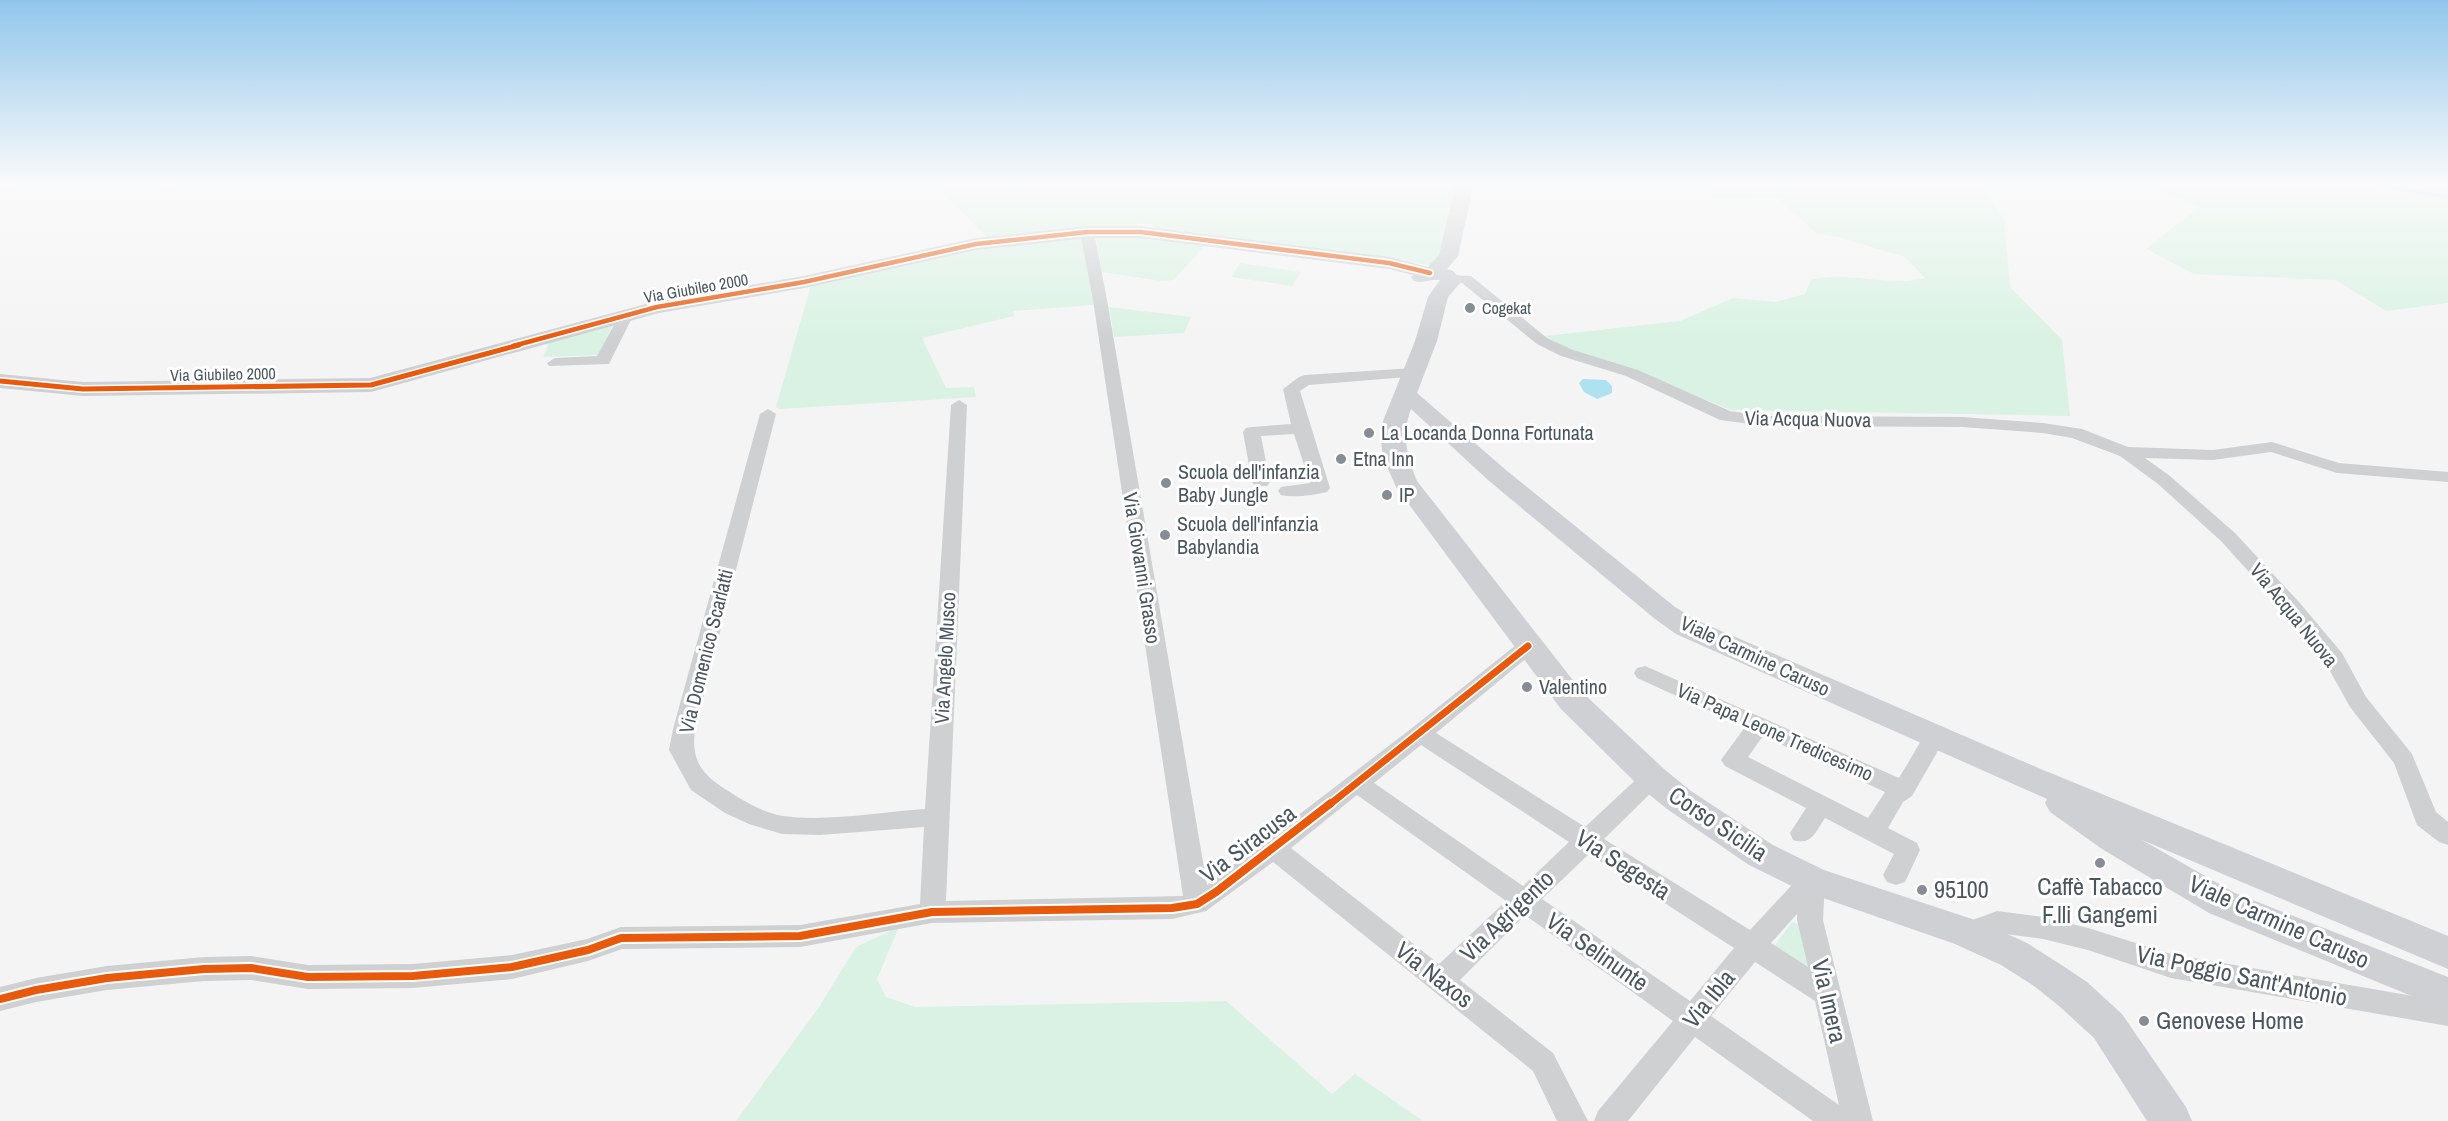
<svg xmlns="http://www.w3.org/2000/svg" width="2448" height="1121" font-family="'Archivo Narrow',sans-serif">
	<rect width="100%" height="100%" fill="#f4f4f4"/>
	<!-- green -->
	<g fill="#d9f2e3">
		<polygon points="0,182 63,182 0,195"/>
		<polygon points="161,182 255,182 160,194"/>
		<polygon points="931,182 1459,182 1438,266 1225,240 1153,228 1154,225 1137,223 1137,225 1144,227 989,239"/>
		<path d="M 1698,182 L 2448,182 L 2448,303 L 2386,311 L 2336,280 L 2194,274 L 2146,249 L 2199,207 L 2151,188 L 2006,182 L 1985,190 L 2004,220 L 2010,287 L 2062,340 L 2070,416 L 1731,410 L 1632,369 L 1569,350 L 1545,336 L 1680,321 L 1733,298 L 1775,302 L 1805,294 L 1811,280 C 1849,270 1887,288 1925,278 L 1905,257 L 1838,237 L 1817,234 L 1777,198 L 1716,199 Z"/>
		<polygon points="1100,233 1206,244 1174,280 1162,281 1102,272 1096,238"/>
		<polygon points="1081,236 1095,301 1094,305 1013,311 1014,316 922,338 946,388 974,387 976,397 779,409 776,407 811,285 966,248"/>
		<polygon points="1240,263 1301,272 1292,286 1231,277"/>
		<polygon points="1109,307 1191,317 1184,333 1114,337"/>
		<polygon points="613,325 598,355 543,357 550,341"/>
		<polygon points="1792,922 1798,924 1808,967 1773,948"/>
		<polygon points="899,927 877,979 886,997 915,1007 1226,1001 1332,1094 1355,1074 1423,1121 736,1121 819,1007 856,947"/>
	</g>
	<!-- water -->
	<polygon fill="#aee2f0" points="1583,379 1606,380 1612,386 1612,393 1597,399 1584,392 1579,383"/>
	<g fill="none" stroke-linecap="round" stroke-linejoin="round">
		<!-- stream -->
		<polyline stroke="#aee2f0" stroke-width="4" points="2365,182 2448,197"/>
		<!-- street -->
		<g fill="#ced0d2" fill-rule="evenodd">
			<path d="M 1087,228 L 1094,232 L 1107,300 L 1207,885 L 1412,728 L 1521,641 L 1528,639 L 1535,641 L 1539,646 L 1535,651 L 1436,733 L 1585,827 L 1644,772 L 1652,769 L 1660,772 L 1664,778 L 1660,784 L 1604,839 L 1750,930 L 1803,873 L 1812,870 L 1821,873 L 1825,880 L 1823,920 L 1873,1121 L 1813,1121 L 1695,1037 L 1628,1121 L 1594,1121 L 1598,1111 L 1673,1021 L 1525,915 L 1460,980 L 1553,1053 L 1588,1121 L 1557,1121 L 1533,1071 L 1273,862 L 1206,911 L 1172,919 L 932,923 L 800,947 L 622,949 L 588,961 L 512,979 L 413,988 L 308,989 L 251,980 L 204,981 L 107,990 L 36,1002 L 0,1011 L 0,987 L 36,978 L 107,966 L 204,957 L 251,956 L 308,965 L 413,964 L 512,955 L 587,939 L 621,927 L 800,925 L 920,904 L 924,827 L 820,835 L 782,834 L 749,824 L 725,813 L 691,790 L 669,750 L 673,729 L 760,414 L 768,409 L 776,414 L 695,729 C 691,759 700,773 725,789 C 742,800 763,813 783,816 C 826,822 882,812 925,809 L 951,405 L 959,400 L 967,405 L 946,901 L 1183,896 L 1093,300 L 1080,232 ZM 1421,745 L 1569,842 L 1523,886 L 1374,783 ZM 1357,795 L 1506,901 L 1439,964 L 1291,848 ZM 1589,854 L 1734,948 L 1690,1001 L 1542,899 ZM 1797,914 L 1797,920 L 1808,967 L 1771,943 ZM 1755,962 L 1815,1001 L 1839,1105 L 1711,1016 Z"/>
			<polygon points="1451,275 1471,276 1547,338 1573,350 1638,370 1730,411 1765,416 1962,417 2043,423 2082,429 2128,447 2213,450 2272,442 2339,463 2448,472 2448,482 2337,473 2271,452 2213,460 2145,458 2170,476 2235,533 2299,602 2342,653 2366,697 2412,754 2436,812 2448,822 2448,845 2439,842 2417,825 2394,763 2350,707 2325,662 2285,612 2221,541 2158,484 2120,456 2072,438 2043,433 1962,427 1765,426 1720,420 1626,376 1561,356 1537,344 1462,283 1446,282 1444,279 1446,276"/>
			<polygon points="627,310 634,314 609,364 549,366 547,363 555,358 597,356 620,314"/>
			<path d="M 1414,368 L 1420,370 L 1422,373 L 1420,376 L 1309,385 L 1300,391 L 1330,488 L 1327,492 C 1314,495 1294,498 1281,495 L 1278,491 L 1281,487 L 1310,483 L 1294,434 L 1261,436 L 1270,482 L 1267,486 L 1255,486 L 1252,482 L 1243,432 L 1246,428 L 1252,427 L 1291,424 L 1283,389 L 1299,377 L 1305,375 Z"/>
			<path d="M 1645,666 L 1899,778 L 1928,729 L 1936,727 L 1944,729 L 1947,735 L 1912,796 L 1903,802 L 1888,828 L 1917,843 L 1920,850 L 1905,882 L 1896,885 L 1887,882 L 1883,875 L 1894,854 L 1825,818 C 1816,832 1811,846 1793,840 L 1790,833 L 1806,808 L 1725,766 L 1721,760 L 1745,727 L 1637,678 L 1634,673 L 1637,668 ZM 1763,736 L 1885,792 L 1868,818 L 1748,757 Z"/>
			<polygon points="1997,911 2043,917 2088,928 2171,954 2448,1002 2448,1026 2171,978 2088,950 2043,939 1998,933 1968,944 1959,941 1955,933 1959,925"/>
		</g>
		<!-- secondary -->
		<path fill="#ced0d4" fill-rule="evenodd" d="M 1456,182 L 1474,182 L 1458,256 L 1447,269 L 1453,271 L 1462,281 L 1448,297 L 1437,341 L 1417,393 L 1506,470 L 1675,607 L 1696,620 L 2036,767 L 2448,936 L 2448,969 L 2142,840 L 2235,893 L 2448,977 L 2448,1011 L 2209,913 L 2102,849 L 2050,812 L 2045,803 L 2047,799 L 1676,634 L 1655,619 L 1488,480 L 1411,409 C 1401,435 1407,456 1417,481 L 1583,693 L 1664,769 L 1691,791 L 1773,845 L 1824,870 L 1981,922 L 2027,943 L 2060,964 L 2087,982 L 2122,1014 L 2186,1107 L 2192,1121 L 2147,1121 L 2094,1038 L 2059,1006 L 2034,986 L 2001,965 L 1955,944 L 1800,890 L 1749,865 L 1667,809 L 1640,787 L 1561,709 L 1396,487 L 1383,457 L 1381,440 L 1383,421 L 1415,341 L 1428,297 L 1440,280 C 1430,279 1424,284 1414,281 L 1411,277 L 1413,275 L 1389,269 L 1141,238 L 1087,238 L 976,250 L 804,288 L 659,313 L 371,392 L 83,396 L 0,388 L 0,374 L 83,382 L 370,378 L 657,301 L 804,276 L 976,238 L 1087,226 L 1141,226 L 1389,257 L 1428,267 L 1439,255 Z"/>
		<!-- cycleway-far3 casing -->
		<g stroke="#fff" stroke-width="8">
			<polyline id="cycleway-far3" points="513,346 657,307 804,282 976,244 1087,232 1141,232 1389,263 1430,273"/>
		</g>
		<!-- cycleway-far2 casing -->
		<g stroke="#fff" stroke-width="8">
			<polyline id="cycleway-far2" points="0,381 83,389 371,385 519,345"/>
		</g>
		<!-- cycleway-far1 casing -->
		<g stroke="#fff" stroke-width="10">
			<polyline id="cycleway-far1" points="1329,805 1528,646"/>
		</g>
		<!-- cycleway casing -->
		<g stroke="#fff" stroke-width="12">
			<polyline id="cycleway" points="0,999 36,990 107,978 204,969 251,968 308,977 413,976 512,967 588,950 621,938 800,936 932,912 1172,908 1197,904 1216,892 1331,803"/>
		</g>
		<!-- cycleway-far3 -->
		<use href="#cycleway-far3" stroke="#e8590c" stroke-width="4.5"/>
		<!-- cycleway-far2 -->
		<use href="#cycleway-far2" stroke="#e8590c" stroke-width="5"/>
		<!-- cycleway-far1 -->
		<use href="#cycleway-far1" stroke="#e8590c" stroke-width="7"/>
		<!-- cycleway -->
		<use href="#cycleway" stroke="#e8590c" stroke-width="8"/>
	</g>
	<!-- sky -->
	<linearGradient id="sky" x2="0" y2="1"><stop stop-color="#91c6eb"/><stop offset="0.54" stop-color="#fafafa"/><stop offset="1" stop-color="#fafafa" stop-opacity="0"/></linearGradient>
	<rect width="2448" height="339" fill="url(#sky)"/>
	<!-- markers -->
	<g fill="#868d94" stroke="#fff" stroke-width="2">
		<circle cx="1470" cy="308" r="6"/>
		<circle cx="1369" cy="433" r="6"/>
		<circle cx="1341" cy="459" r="6"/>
		<circle cx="1166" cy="483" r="6"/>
		<circle cx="1387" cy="495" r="6"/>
		<circle cx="1165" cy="535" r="6"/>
		<circle cx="1527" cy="687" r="6"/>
		<circle cx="2100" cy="863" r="6"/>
		<circle cx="1922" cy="890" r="6"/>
		<circle cx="2144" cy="1021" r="6"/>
	</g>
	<g text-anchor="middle" stroke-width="6" stroke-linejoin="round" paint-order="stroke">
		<!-- far-street labels -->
		<g font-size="16" fill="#4a5661" stroke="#fff">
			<text transform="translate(696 288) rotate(-10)" y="6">Via Giubileo 2000</text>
			<text transform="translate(223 374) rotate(-1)" y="6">Via Giubileo 2000</text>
		</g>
		<!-- far-poi labels -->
		<g font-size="16" fill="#4a5661" stroke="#fff" text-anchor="start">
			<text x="1482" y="314">Cogekat</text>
		</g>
		<!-- street labels -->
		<g font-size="20" fill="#4a5661" stroke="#fff">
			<text transform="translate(1808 419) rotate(1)" y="7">Via Acqua Nuova</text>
			<text transform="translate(1142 568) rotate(81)" y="7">Via Giovanni Grasso</text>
			<text transform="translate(2294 615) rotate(51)" y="7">Via Acqua Nuova</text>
			<text transform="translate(706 651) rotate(-76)" y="7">Via Domenico Scarlatti</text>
			<text transform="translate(1755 656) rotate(25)" y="7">Viale Carmine Caruso</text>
			<text transform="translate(945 658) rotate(-87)" y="7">Via Angelo Musco</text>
			<text transform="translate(1775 732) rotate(24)" y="7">Via Papa Leone Tredicesimo</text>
		</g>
		<!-- poi labels -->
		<g font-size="20" fill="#4a5661" stroke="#fff" text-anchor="start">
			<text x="1381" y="440">La Locanda Donna Fortunata</text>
			<text x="1353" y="466">Etna Inn</text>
			<text x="1178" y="479">Scuola dell'infanzia<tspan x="1178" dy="23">Baby Jungle</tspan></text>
			<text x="1399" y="502">IP</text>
			<text x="1177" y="531">Scuola dell'infanzia<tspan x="1177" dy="23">Babylandia</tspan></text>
			<text x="1539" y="694">Valentino</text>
		</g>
		<!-- near-street labels -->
		<g font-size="24" fill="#4a5661" stroke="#fff">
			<text transform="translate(1718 824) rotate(34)" y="8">Corso Sicilia</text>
			<text transform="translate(1248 844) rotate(-37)" y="8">Via Siracusa</text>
			<text transform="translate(1623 865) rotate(33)" y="8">Via Segesta</text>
			<text transform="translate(1507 916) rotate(-44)" y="8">Via Agrigento</text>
			<text transform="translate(2279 922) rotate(24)" y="8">Viale Carmine Caruso</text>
			<text transform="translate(1597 952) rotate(35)" y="8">Via Selinunte</text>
			<text transform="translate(1434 975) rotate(38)" y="8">Via Naxos</text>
			<text transform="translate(2242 976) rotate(12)" y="8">Via Poggio Sant'Antonio</text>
			<text transform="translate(1709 999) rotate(-51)" y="8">Via Ibla</text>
			<text transform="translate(1829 1001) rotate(77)" y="8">Via Imera</text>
		</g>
		<!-- near-poi labels -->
		<g font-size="24" fill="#4a5661" stroke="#fff" text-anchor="start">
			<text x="2100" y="895" text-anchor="middle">Caffè Tabacco<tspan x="2100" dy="28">F.lli Gangemi</tspan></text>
			<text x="1934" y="898">95100</text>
			<text x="2156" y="1029">Genovese Home</text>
		</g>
	</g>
</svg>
